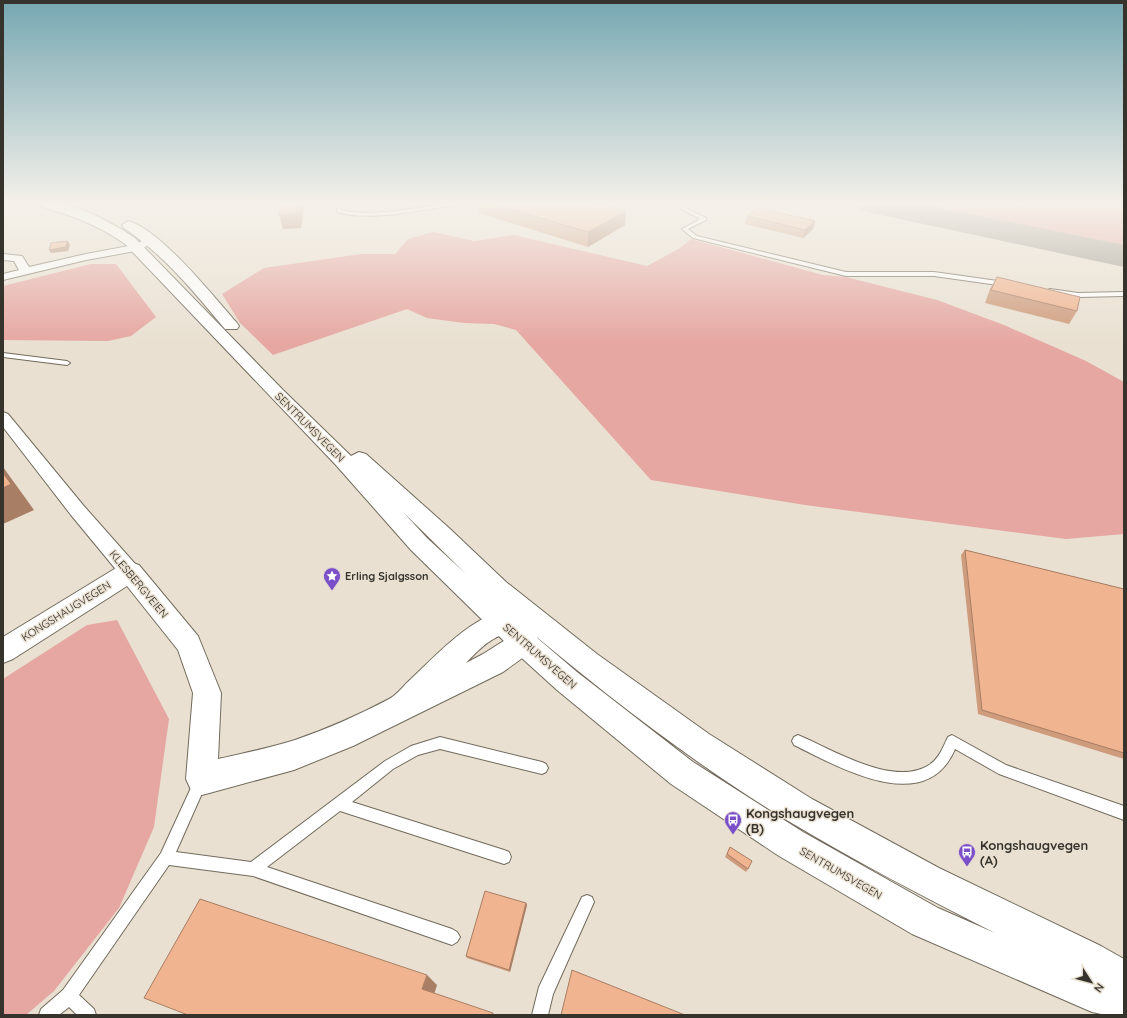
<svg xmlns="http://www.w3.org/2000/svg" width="1127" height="1018" font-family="Quicksand,sans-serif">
	<rect width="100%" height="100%" fill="#e9e0d1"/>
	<!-- green -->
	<g fill="#e6a6a1">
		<polygon points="907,203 1124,203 1124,237 1122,247"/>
		<polygon points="433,232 474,241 514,235 647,266 680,248 691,239 823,275 846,277 937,300 1004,325 1086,361 1124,382 1124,534 1066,539 805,505 651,480 516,330 494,324 464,323 427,318 407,309 273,355 240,323 222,294 264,268 361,254 395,254 408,239"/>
		<polygon points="91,264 116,264 156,317 131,336 108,341 3,340 3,286"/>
		<polygon points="117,620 169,719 154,827 119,908 54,991 26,1015 3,1015 3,679 87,625"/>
	</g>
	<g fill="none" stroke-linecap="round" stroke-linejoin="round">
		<!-- taxiway -->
		<polygon fill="#a29c90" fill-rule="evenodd" points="856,203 917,203 1124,245 1124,267 872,213 861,210"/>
		<!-- lane casing -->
		<g stroke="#726b5d" stroke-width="2">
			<g id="lane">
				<path d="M 338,203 L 342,203 L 341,210 C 367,217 411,209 438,205 C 448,204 459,202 469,203 C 462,207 450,206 442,207 C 410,212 368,221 337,212 Z"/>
				<polygon points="670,203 675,203 706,218 706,220 688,229 697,236 846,272 934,272 1005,282 1008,284 1005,286 934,276 846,276 693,238 682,229 700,219"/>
				<polygon points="1050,289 1078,293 1124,292 1124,296 1078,297 1048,292 1048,290"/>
				<polygon points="3,353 67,361 70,363 67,365 3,357"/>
				<path d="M 798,735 C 832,749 893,788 929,765 C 939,759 943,747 948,737 L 952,735 L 1006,765 L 1124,806 L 1124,820 L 999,774 L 955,749 C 926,818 839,767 794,745 L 792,741 L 794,737 Z"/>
				<polygon points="440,737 542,762 546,764 548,768 546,772 542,774 440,749 418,755 393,769 352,802 504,850 509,852 511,857 509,862 504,864 340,811 267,867 452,929 457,932 460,937 457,942 452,945 253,876 169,865 79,995 94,1009 96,1015 77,1015 69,1007 59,1015 39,1015 41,1009 63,990 161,853 196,777 201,776 206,777 207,782 176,852 251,862 385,761 411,746"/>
				<polygon points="587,895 592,897 594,902 553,994 548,1015 532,1015 539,987 582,897"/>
			</g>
		</g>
		<!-- street casing -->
		<g stroke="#726b5d" stroke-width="2">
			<g id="street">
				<polygon points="150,237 155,240 141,250 86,260 3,280 3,274 19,270 14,261 3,260 3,254 22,256 29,267 86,254 134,245"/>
				<polygon points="3,412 8,414 83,505 137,566 140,572 137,578 130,580 123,578 71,515 3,427"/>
			</g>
		</g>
		<!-- secondary casing -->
		<g stroke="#726b5d" stroke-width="2">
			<path id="secondary" d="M 130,562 L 139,565 L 198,636 L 221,693 L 218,759 C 244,753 270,748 295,740 C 327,729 359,715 389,699 C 397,695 404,685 411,679 C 444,648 491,594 541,611 L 545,619 L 532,651 L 503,672 L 353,746 L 294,770 L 202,795 L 191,790 L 186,779 L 193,693 L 178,650 L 127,586 L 13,659 L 3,663 L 3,637 L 121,565 ZM 514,632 L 513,635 L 483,654 L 466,663 C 479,649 494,634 514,632 Z"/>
		</g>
		<!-- primary casing -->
		<g stroke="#726b5d" stroke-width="2">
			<g id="primary">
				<path d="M 33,203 C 68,198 106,219 135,238 L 283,390 L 351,456 L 359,452 L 366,454 L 449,528 L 506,582 L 597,654 L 709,734 L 812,799 L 939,868 L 1101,946 L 1124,959 L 1124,1015 L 1106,1015 L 1092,1012 L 912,934 L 779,856 L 671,784 L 557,690 L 514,651 L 411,550 L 335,464 L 125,244 C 97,224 68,214 35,205 ZM 403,512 L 466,574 L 427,538 ZM 515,619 C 602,692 692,763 790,822 C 857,862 926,898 995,933 L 938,908 L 803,832 L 693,762 L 577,672 Z"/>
				<path d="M 128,221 C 160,229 214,297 237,323 L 239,326 L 237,329 L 225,329 C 193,291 165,256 124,228 L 122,225 Z"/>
			</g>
		</g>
		<!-- lane -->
		<use href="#lane" fill="#fff" fill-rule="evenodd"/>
		<!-- street -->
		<use href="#street" fill="#fff" fill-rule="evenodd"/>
		<!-- secondary -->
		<use href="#secondary" fill="#fff" fill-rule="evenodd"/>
		<!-- primary -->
		<use href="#primary" fill="#fff" fill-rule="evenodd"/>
	</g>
	<!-- wall -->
	<g fill="#ce9b7c">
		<polygon points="478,203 595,203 626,211 625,225 588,247 479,213"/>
		<polygon points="747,216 815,221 813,229 803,238 745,224"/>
		<polygon points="997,277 1077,311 1069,324 985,303 990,289"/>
		<polygon points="965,550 1124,589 1124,759 978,714 961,555"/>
		<polygon points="730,847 748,869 746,872 725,857"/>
		<polygon points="526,903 527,905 510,972 467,958 466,956"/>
	</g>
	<!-- shaded-wall -->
	<g fill="#a87e65">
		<polygon points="298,203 302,203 304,208 301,228 283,229 279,215"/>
		<polygon points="626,211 625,225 588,247 588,232"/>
		<polygon points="815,221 813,229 803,238 805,230"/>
		<polygon points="68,241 70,245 68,251 51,253 49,250"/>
		<polygon points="3,467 34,510 3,524"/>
		<polygon points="526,903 527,905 510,972 509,970"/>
		<polygon points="427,975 437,985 433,998 422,989"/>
	</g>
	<!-- building -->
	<g fill="#f0b490" stroke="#a87e65">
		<polygon points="281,203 298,203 296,213 279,215"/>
		<polygon points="490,203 595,203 626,211 588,232"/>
		<polygon points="758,208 815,221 805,230 747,216"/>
		<polygon points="68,241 65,247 49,250 51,243"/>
		<polygon points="997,277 1080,297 1077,311 991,290"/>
		<polygon points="3,473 11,484 3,488"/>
		<polygon points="965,550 1124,589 1124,753 982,710"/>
		<polygon points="730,847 752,861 748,869 727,854"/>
		<polygon points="485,891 526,903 509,970 466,956"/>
		<polygon points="200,899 427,975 422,989 493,1013 493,1015 188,1015 144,998"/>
		<polygon points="572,970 685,1015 561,1015"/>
	</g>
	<!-- sky -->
	<linearGradient id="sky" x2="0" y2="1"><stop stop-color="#76a7b2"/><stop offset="0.59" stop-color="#f5f1ea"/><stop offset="1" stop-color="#f5f1ea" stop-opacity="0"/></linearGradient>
	<rect width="1127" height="345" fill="url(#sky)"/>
	<!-- icons -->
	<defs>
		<g id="sight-pin" transform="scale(0.9)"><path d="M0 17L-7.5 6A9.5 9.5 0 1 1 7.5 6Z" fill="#7a4fc8" stroke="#e9e0d1"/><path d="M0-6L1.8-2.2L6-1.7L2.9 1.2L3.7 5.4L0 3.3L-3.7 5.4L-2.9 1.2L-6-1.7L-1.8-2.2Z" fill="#fff"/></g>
		<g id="bus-pin" transform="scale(0.9)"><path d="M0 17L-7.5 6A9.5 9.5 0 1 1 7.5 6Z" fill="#7a4fc8" stroke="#e9e0d1"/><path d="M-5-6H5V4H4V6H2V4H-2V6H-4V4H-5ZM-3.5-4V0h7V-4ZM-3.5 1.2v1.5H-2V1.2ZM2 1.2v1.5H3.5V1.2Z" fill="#fff"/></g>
	</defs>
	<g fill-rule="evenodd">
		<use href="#sight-pin" x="332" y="576"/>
		<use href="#bus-pin" x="733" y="820"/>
		<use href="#bus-pin" x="967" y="852"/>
	</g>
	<g text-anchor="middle" stroke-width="3" stroke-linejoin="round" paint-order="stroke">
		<!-- street labels -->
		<g font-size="11" fill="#36332d" stroke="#e9e0d1">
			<text transform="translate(310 427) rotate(45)" y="4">SENTRUMSVEGEN</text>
			<text transform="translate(139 584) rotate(50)" y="4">KLESBERGVEIEN</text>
			<text transform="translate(66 611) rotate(-32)" y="4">KONGSHAUGVEGEN</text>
			<text transform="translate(540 656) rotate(41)" y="4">SENTRUMSVEGEN</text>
			<text transform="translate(841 873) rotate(30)" y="4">SENTRUMSVEGEN</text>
		</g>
		<!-- poi labels -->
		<g font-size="11" font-weight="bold" fill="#36332d" stroke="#e9e0d1" text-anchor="start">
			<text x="345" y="580">Erling Sjalgsson</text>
		</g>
		<!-- near-poi labels -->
		<g font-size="13" font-weight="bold" fill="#36332d" stroke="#e9e0d1" text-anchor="start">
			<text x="746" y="818">Kongshaugvegen<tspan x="746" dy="15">(B)</tspan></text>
			<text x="980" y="850">Kongshaugvegen<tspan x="980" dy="15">(A)</tspan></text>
		</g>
	</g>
	<!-- border -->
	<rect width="1127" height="1018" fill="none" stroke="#36332d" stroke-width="8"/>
	<!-- north arrow -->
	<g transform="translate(1091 982) rotate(126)" stroke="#e9e0d1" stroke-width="3" paint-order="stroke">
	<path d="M0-3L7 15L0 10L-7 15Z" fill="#36332d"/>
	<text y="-6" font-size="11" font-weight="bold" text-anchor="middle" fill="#36332d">N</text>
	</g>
</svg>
